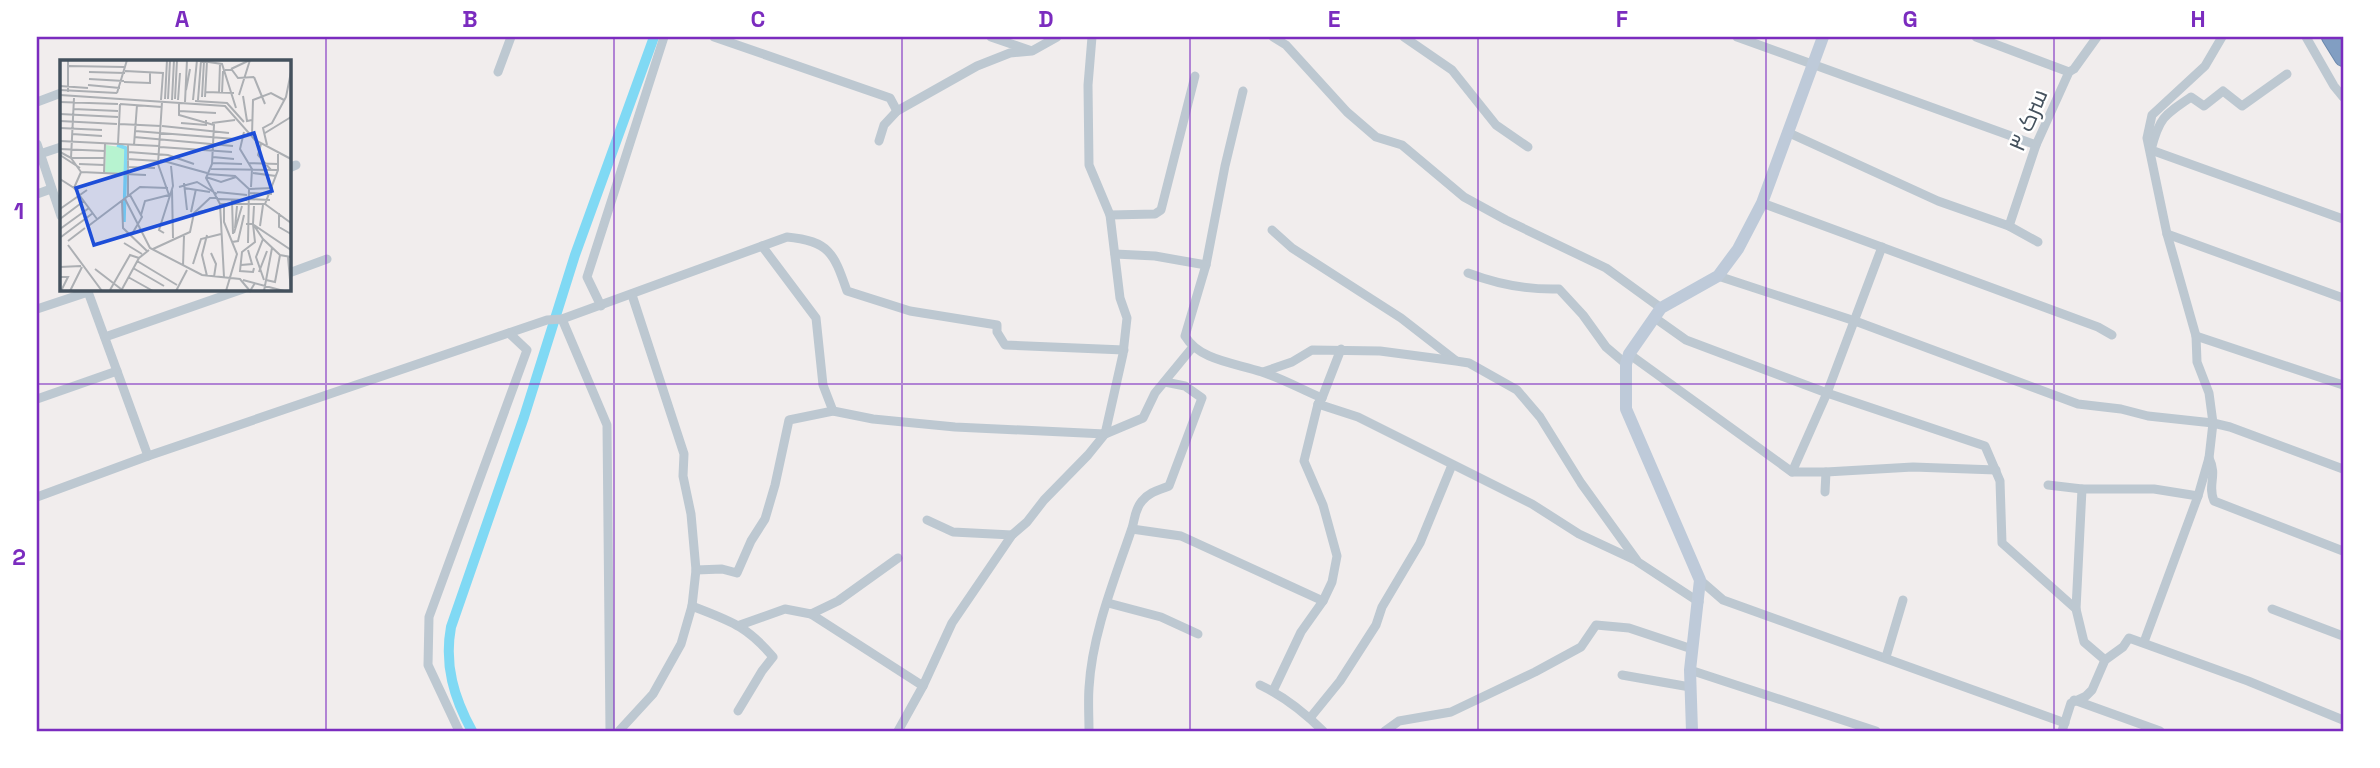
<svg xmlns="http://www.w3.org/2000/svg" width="2380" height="768" font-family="'Space Grotesk',Cairo,sans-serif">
	<rect width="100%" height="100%" fill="#f1eded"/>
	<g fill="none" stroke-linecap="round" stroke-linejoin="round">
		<!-- canal -->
		<path stroke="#80d9f4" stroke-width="10" d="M 472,731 C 454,698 444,665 451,627 L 524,417 L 575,255 L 654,37"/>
		<!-- highway casing -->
		<g stroke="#6c89ad" stroke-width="18">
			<polyline id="highway" points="2330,37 2343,58"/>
		</g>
		<!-- street -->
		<g stroke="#bdc8d1" stroke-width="9">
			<polyline points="714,37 890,98 897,111"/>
			<polyline points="991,37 1029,50"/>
			<polyline points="1273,37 1286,45 1347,112 1376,137 1402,145 1464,197 1506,220 1606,268 1661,308"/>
			<polyline points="1404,37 1452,70 1496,125 1528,147"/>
			<polyline points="1737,37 2036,145"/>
			<polyline points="1976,37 2069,72"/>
			<polyline points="2306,37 2334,86 2343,97"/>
			<polyline points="498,72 511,37"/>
			<path d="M 2287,74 L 2242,106 L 2223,91 L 2204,106 L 2191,97 C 2164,115 2159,118 2151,150 L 2343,219"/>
			<path d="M 1243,91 L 1225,166 L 1206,265 L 1185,336 C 1200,361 1236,363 1262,372 C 1283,379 1303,390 1322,398"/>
			<polyline points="37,102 61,93"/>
			<polyline points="1787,132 1938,201 2009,226 2038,242"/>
			<polyline points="879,141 884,125 897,111 977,66 1010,53 1032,51 1057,37"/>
			<polyline points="37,144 61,216"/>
			<polyline points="40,154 61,147"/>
			<polyline points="289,168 296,165"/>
			<polyline points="37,194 51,189"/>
			<polyline points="1762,203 2098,327 2112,335"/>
			<polyline points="1110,215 1155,214 1161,210 1195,76"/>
			<polyline points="2009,226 2036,145 2069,72 2074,69 2097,37"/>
			<polyline points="1272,230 1292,248 1401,318 1455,360"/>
			<polyline points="2167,234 2343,298"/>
			<polyline points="762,246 816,318 823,385 833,411"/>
			<polyline points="1115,254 1155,256 1206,265"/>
			<polyline points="289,273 327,259"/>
			<path d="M 1468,273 C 1497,284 1527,290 1559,289 L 1583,315 L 1606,347 L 1626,364"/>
			<polyline points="1718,276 1855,321 2078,404 2121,409 2148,416 2213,423 2230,427 2343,469"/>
			<polyline points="87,289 148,456"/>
			<polyline points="601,306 587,277 664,37"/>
			<polyline points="37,309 88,292"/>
			<polyline points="1655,318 1686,340 1827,393 1985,446 2000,481 2002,543 2076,609 2084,642 2105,660"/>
			<polyline points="562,319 607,425 610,731"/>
			<polyline points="2196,336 2343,385"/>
			<polyline points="105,337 243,289"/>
			<polyline points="1629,354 1792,472 1826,472 1913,467 1996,470"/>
			<polyline points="1263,372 1292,362 1312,350 1380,351 1456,361 1469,363 1517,390 1540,417 1581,483 1638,562 1699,602"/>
			<polyline points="37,399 117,371"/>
			<polyline points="1318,404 1358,417 1532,504 1579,534 1637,561"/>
			<path d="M 2209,458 C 2218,476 2207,485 2214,501 L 2343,551"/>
			<polyline points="1792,472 1827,393 1882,247"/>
			<polyline points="2048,485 2082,489 2154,489 2198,496"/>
			<polyline points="1825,492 1826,472"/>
			<path d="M 37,497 L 148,456 L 547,320 L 562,319 L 787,237 C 830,241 834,254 847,291 L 910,311 L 997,325 L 997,332 L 1005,345 L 1124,350"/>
			<polyline points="927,520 953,532 1012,535"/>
			<polyline points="1132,529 1181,536 1323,601"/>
			<polyline points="696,570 722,569 737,573 751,541 765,519 775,485 789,420 833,411 873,419 955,427 1105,434 1123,354 1127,318 1120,298 1110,215 1089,165 1088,85 1092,37"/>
			<polyline points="1700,580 1723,600 2065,723"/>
			<polyline points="1108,603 1161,617 1198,634"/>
			<path d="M 692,606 C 730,621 746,625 773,657 L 762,671 L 738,711"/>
			<polyline points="2076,609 2082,489"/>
			<polyline points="2272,609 2343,636"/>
			<polyline points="811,614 923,686"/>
			<polyline points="740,625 785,609 811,614 838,601 898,558"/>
			<polyline points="2144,642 2198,496 2209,458 2213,423 2209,393 2197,362 2196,336 2167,234 2147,138 2152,115 2205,66 2222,37"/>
			<polyline points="1886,657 1903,600"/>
			<polyline points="1690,670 1876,731"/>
			<polyline points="1622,675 1690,687"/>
			<path d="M 1260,685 C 1283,696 1305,713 1323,731"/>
			<polyline points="1273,691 1301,632 1323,601 1332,582 1337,556 1323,505 1304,461 1318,404 1322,398 1341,349"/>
			<polyline points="2074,700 2160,731"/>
			<polyline points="1310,718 1340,681 1376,625 1382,607 1420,543 1452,465"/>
			<polyline points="459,731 428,665 429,617 527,350 509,333"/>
			<polyline points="619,731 653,694 681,644 692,606 696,570 691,514 683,476 684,454 632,295"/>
			<polyline points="898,731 923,686 952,623 1012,535 1027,522 1044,500 1088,455 1105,434 1143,418 1155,393 1192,348"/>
			<path d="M 1089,731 C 1089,717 1088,702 1089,688 C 1092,634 1114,581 1131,531 C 1135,521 1134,510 1142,501 C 1149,492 1159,490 1169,486 L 1202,398 L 1185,386 L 1165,382"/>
			<polyline points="1385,731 1399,721 1451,712 1535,672 1581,647 1596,625 1629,628 1692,649"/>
			<polyline points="2062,731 2071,703 2086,696 2092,690 2105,660 2123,647 2129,638 2248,681 2343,720"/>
		</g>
		<!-- secondary -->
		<polyline stroke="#becad9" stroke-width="12" points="1692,731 1690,670 1700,580 1626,409 1626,364 1629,354 1661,308 1718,276 1738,249 1762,203 1823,37"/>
		<!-- highway -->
		<use href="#highway" stroke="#819ec2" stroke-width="16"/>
	</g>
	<!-- grid -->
	<path fill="none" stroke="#7b2cbf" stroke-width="2" stroke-opacity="0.55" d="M 326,37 L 326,731M 614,37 L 614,731M 902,37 L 902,731M 1190,37 L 1190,731M 1478,37 L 1478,731M 1766,37 L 1766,731M 2054,37 L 2054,731M 37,384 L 2343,384"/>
	<g text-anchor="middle" stroke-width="5" stroke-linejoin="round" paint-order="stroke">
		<!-- street labels -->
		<g font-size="23" fill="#44515d" stroke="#fff">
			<text transform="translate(2028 120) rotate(-67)" y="8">سرک ۳</text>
		</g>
	</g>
	<!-- overview -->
	<g transform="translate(60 60)">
		<rect width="231" height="231" fill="#f1eded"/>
		<path d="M 46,85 L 66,88 L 66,113 L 45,113 Z" fill="#b7f3d0"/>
		<path fill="none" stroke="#80d9f4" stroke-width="3.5" d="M 57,85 L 66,88 L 64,162"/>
		<path fill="none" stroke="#acafb3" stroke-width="2" d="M 8,0 L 8,32M 25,0 L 48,0M 135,0 L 162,4 L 176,48M 9,6 L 64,7M 171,9 L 190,0M 165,10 L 172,10 L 178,18 L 194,17M 65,11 L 103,13 L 101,40M 29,12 L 65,13M 194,17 L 205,44M 29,19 L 64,21M 64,22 L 90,23 L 90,12M 28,25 L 60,28M 0,26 L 28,28M 0,30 L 57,33M 126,30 L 130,9M 146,32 L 174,33M 57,33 L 67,0M 159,33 L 160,4M 162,33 L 163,11M 0,35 L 165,46 L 195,80 L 231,99M 179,35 L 190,0M 183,36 L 187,61 L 192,60M 142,37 L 144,1M 145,37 L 147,1M 14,38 L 11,98 L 21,112 L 14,128M 105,39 L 107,0M 108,39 L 110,0M 115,39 L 117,0M 112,40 L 114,0M 118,40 L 120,13M 133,40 L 137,0M 138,40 L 141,1M 135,41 L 167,43 L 184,62M 0,42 L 58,44M 125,42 L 127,0M 60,44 L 102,47M 119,44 L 119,55 L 154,65 L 152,104 L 146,118 L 160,144 L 205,144 L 218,110 L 218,94M 13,49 L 58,51M 119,51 L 156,53M 0,54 L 58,57M 0,61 L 57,64M 121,63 L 146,65 L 146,60M 152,63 L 175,60M 59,64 L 101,66M 102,66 L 169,73M 0,68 L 42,70M 75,71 L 175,79M 184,72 L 180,89 L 192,109 L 191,127M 205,73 L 231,57M 12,74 L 42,76M 192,75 L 193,40 L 211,33 L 224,40M 74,77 L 173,86M 0,81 L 99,86M 58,84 L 60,44M 201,84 L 198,95 L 211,110M 68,85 L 68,137M 74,85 L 77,45M 207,85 L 203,68 L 212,63 L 226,37 L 231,12M 100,87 L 172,92M 0,89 L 45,91M 0,92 L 11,98 L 45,98M 68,92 L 108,95 L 134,104M 0,95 L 20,108M 153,97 L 174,99M 67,99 L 98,101M 100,100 L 147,113M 153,103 L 182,104M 188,103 L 218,104M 19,104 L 44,105M 67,107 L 95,108M 151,109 L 218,110M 21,112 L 86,115M 44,113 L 45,84M 193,113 L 216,116M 147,114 L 175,116 L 189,129M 146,117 L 161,122 L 176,117M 0,119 L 14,128 L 37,159M 124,123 L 127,150M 119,127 L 137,122 L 157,134M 124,128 L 150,132M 112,130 L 113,178M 157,132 L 187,135M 188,133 L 212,134M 70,135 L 82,157 L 72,174M 65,139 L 90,188 L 142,215 L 180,219 L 190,231 L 195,223M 158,139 L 187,140M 187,139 L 210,140M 172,140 L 173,174M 62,141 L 63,168 L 87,191M 160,144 L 164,217M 205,144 L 231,163M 164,146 L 164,162 L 177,194 L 166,231M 194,146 L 193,164 L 203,179 L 220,195 L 231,197M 0,149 L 27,130M 131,152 L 136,129M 138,152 L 160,148M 219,153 L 219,167 L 231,174M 81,155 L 85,141 L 109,135 L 98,104 L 102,42M 0,159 L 24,141M 186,164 L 193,164 L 195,182 L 182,192 L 180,211 L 193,212 L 194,208M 194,165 L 231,190M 200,166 L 203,145M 27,167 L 80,127 L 108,128M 175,168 L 177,146M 0,169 L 29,148M 104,173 L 99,170 L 113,126 L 111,106M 174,173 L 182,146M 147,175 L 142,195 L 147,216M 1,177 L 33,153M 203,179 L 196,197 L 204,220M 8,181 L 25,168M 172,182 L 178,181 L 184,155M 64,183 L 82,194M 188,183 L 189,129 L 213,128M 8,185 L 42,231M 93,189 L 130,172 L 134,153 L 150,138 L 158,138M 151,193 L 156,204 L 154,217M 228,197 L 231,231M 77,201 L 117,225M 133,204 L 141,179 L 161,174M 181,205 L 192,204 L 188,190M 123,206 L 124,176M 0,207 L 21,206M 73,208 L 104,226M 35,209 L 61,229M 199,212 L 207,191M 0,217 L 8,217 L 1,231M 68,217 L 93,231M 183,220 L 224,231M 206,220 L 215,222 L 220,195M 50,230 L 70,195 L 79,198M 10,231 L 22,207M 61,231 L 79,198 L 89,190M 116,231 L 127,210M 204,231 L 212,188"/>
		<path fill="#1d4ed8" fill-opacity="0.15" stroke="#1d4ed8" stroke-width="3.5" d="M 194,73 L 212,131 L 34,185 L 16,128 Z"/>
		<rect width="231" height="231" fill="none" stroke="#44515d" stroke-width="3.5"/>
	</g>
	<!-- border -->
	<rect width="2380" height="768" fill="none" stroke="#ffffff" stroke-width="77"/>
	<rect x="38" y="38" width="2304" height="692" fill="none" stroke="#7b2cbf" stroke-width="2.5"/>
	<g font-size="23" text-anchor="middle" font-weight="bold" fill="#7b2cbf">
		<text x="182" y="27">A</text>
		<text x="470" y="27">B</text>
		<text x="758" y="27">C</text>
		<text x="1046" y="27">D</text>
		<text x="1334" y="27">E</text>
		<text x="1622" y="27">F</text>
		<text x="1910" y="27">G</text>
		<text x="2198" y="27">H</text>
		<text x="19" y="219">1</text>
		<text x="19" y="565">2</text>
	</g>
</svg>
